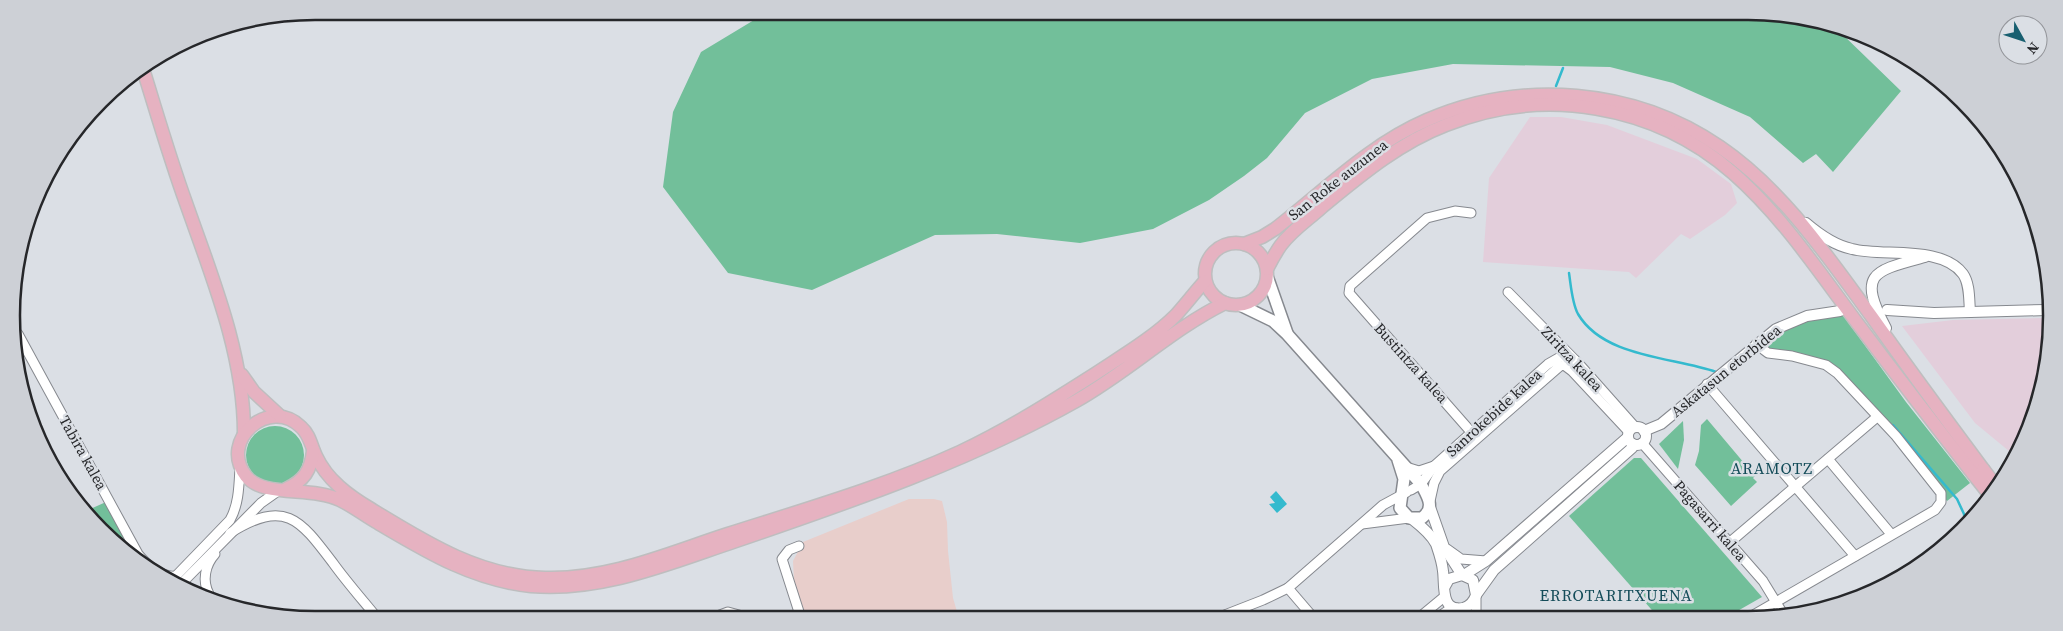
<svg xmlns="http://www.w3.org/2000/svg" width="2063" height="631" font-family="'Source Serif 4',serif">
	<rect width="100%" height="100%" fill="#dbdfe5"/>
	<!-- industrial -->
	<g fill="#e3cedb">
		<polygon points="1530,117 1561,117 1607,125 1697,159 1731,184 1737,203 1725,215 1690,239 1681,234 1636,278 1629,272 1483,262 1489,178"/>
		<polygon points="2046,318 2046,375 2015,456 1975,423 1902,326 1953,320"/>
	</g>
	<!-- education -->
	<polygon fill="#e8cecb" points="909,499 934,499 942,501 947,522 948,551 953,598 958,615 805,615 794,580 793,561 803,542"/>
	<!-- green -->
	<g fill="#72bf9a">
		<polygon points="764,14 1807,17 1838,30 1901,91 1833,172 1816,154 1803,163 1750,117 1673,83 1610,67 1453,64 1372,79 1305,113 1267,158 1244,176 1209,200 1153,229 1080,243 997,234 935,235 812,290 728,273 663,187 673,112 701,52"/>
		<polygon points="1840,311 1906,402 1970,483 1947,501 1914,458 1837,373 1777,354 1768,348 1766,336 1776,329"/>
		<polygon points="1707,419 1755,476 1753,478 1757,482 1731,506 1695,465 1699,451 1701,425"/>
		<polygon points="1683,421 1684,440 1678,469 1659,444"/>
		<circle cx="275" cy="455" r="29"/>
		<polygon points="1634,458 1641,458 1762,597 1727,617 1658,617 1569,516"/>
		<polygon points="106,502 134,555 134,556 88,510"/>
	</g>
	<!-- water -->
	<polygon fill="#34bace" points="1276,491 1287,504 1277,513 1269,504 1275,503 1270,497"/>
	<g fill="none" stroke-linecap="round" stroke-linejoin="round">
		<!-- stream -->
		<g stroke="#34bace" stroke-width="2.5">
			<polyline points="1556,86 1563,68"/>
			<path d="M 1569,273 C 1571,286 1572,303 1578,314 C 1604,358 1674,357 1716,372"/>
			<polyline points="1893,425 1957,499 1964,514 1965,523"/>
		</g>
		<!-- minor casing -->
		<g stroke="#86898f" stroke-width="11">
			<g id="minor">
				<polyline points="1471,213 1455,211 1427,218 1350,286 1349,293 1472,433"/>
				<polyline points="1508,292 1579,364 1635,427"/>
				<path d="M 18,334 L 138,554 C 147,565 162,578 176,576"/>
				<polyline points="1707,384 1855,556"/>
				<polyline points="1642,443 1763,581 1785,617"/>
				<polyline points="1828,459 1891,534"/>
				<polyline points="1406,467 1419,471 1434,466"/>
				<polyline points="1411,490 1421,484 1434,466 1548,364 1562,356 1575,360"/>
				<polyline points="1430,501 1434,483 1440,471 1560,366 1564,365 1572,371 1629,432"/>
				<polyline points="1362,524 1409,518"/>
				<path d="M 230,533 C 285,499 299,518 333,563 C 346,581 360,597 374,614"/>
				<polyline points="1729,543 1877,417"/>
				<polyline points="799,546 789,550 782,559 800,615"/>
				<polyline points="1447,549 1461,559 1486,561"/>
				<path d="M 173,579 L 230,520 C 239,504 239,485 240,467"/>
				<polyline points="182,583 261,503 278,491"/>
				<polyline points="1288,588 1312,616"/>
				<path d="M 209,594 C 202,581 205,565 215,554"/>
				<polyline points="1476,597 1476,616"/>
				<polyline points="1457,608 1464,616"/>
				<polyline points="720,615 728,612 739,615"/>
				<polyline points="1222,616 1263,600 1288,588 1383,505 1407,492"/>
				<polyline points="1421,616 1444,597"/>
				<polyline points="1440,616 1453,607"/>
				<polyline points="1750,617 1935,510 1941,502 1941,493 1896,436 1837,373 1826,365 1792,356 1768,353 1756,344"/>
			</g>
		</g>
		<!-- tertiary casing -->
		<g stroke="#86898f" stroke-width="12">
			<g id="tertiary">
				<path d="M 1806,223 C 1820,235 1834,245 1852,249 C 1883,257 1942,245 1963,274 C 1970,284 1969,300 1970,312"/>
				<polyline points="1887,310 1934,313 2046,310"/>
				<path d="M 1886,328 C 1857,273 1873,271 1925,257"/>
				<circle cx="1637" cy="436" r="9"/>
				<polyline points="1644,431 1661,424 1776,329 1807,316 1840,311"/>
				<polyline points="1430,507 1444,547 1462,575"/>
				<path d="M 1412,519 C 1421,526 1431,534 1436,544 C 1439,553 1442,561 1443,571 C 1445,584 1440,613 1463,608 C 1471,606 1474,601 1476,595 L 1473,580 L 1462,575 L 1449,579 L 1444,588"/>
				<polyline points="1464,575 1486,561 1628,437"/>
				<polyline points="1476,595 1494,570 1632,448 1633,444"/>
			</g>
		</g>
		<!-- secondary casing -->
		<g stroke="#86898f" stroke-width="14">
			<g id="secondary">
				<polyline points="1267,276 1287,333"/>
				<path d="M 1240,305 L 1273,321 L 1287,334 L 1421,484 C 1427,496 1436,507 1422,518 L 1409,518 L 1400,508 L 1404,479 L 1398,460"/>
			</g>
		</g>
		<!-- primary casing -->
		<g stroke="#bebebf" stroke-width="15">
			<g id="primary">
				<path d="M 143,69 C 157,114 170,159 186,203 C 212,277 244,354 244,433"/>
				<circle cx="1236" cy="274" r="31"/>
				<path d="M 1244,244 L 1262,237 L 1275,229 C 1324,191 1369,145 1427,120 C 1522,79 1634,88 1720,147 C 1783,190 1828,257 1872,317 C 1908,368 1945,418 1983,469"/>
				<path d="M 1267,269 C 1271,261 1276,252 1281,245 C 1292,230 1309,219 1322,207 C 1361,175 1399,143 1446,125 C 1543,86 1654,104 1733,173 C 1781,215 1817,269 1855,320 C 1894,372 1934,424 1974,475"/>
				<path d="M 1205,281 C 1195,292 1186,304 1176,315 C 1153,338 1122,356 1095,374 C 1051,402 1007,430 960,452 C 886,486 806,509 728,534 C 669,553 609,580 545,578 C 480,577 425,542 371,509 C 349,496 327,480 316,456 C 311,446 310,435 301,427 C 270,396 218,440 246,476 C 263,498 311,486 340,500 C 353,506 365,516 378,523 C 427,552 473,580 531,586 C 603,592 670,563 736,541 C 853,501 969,461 1076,401 C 1128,372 1172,329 1225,303"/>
				<polyline points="242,375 254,392 280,416"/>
				<path d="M 286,489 C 304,481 311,470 313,451"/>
			</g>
		</g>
		<!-- minor -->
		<use href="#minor" stroke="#fff" stroke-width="9"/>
		<!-- tertiary -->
		<use href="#tertiary" stroke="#fff" stroke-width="10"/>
		<!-- secondary -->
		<use href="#secondary" stroke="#fff" stroke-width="11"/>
		<!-- primary -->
		<use href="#primary" stroke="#e6b2c1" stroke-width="12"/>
		<!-- primary-bridge casing -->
		<g stroke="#bebebf" stroke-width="15" stroke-linecap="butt">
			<g id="primary-bridge">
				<polyline points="1983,469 1996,486"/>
				<polyline points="1974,475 1989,494"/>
			</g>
		</g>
		<!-- primary-bridge -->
		<use href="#primary-bridge" stroke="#e6b2c1" stroke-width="12"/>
	</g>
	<g text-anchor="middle" stroke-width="5" stroke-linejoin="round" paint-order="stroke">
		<!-- street labels -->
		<g font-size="15" fill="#26272a" stroke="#dbdfe5">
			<text transform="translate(1338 180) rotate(-38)" y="5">San Roke auzunea</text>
			<text transform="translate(1572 359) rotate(47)" y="5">Ziritza kalea</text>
			<text transform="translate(1411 363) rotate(48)" y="5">Bustintza kalea</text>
			<text transform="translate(1726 371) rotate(-39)" y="5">Askatasun etorbidea</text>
			<text transform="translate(1494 413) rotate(-42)" y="5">Sanrokebide kalea</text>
			<text transform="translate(83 453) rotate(61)" y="5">Tabira kalea</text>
			<text transform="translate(1710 521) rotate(49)" y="5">Pagasarri kalea</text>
		</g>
		<!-- neighbourhood labels -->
		<g font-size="16" letter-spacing="1" fill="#144c59" stroke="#dbdfe5">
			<text x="1772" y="474">ARAMOTZ</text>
			<text x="1616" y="601">ERROTARITXUENA</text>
		</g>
	</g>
	<!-- crop -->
	<path d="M0 0H2063V631H0ZM315 20H1748A295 295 0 0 1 2043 315V316A295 295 0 0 1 1748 611H315A295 295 0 0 1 20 316V315A295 295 0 0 1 315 20Z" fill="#cdd0d6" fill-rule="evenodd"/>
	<path fill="none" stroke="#26272a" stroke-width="2.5" d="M315 20H1748A295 295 0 0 1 2043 315V316A295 295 0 0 1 1748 611H315A295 295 0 0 1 20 316V315A295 295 0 0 1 315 20Z"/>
	<!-- north arrow -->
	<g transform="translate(2023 40) rotate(130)"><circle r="24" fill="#dbdfe5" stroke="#93959a"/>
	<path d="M0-4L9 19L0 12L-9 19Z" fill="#185f70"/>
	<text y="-8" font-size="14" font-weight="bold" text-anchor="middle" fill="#26272a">N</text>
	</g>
</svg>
